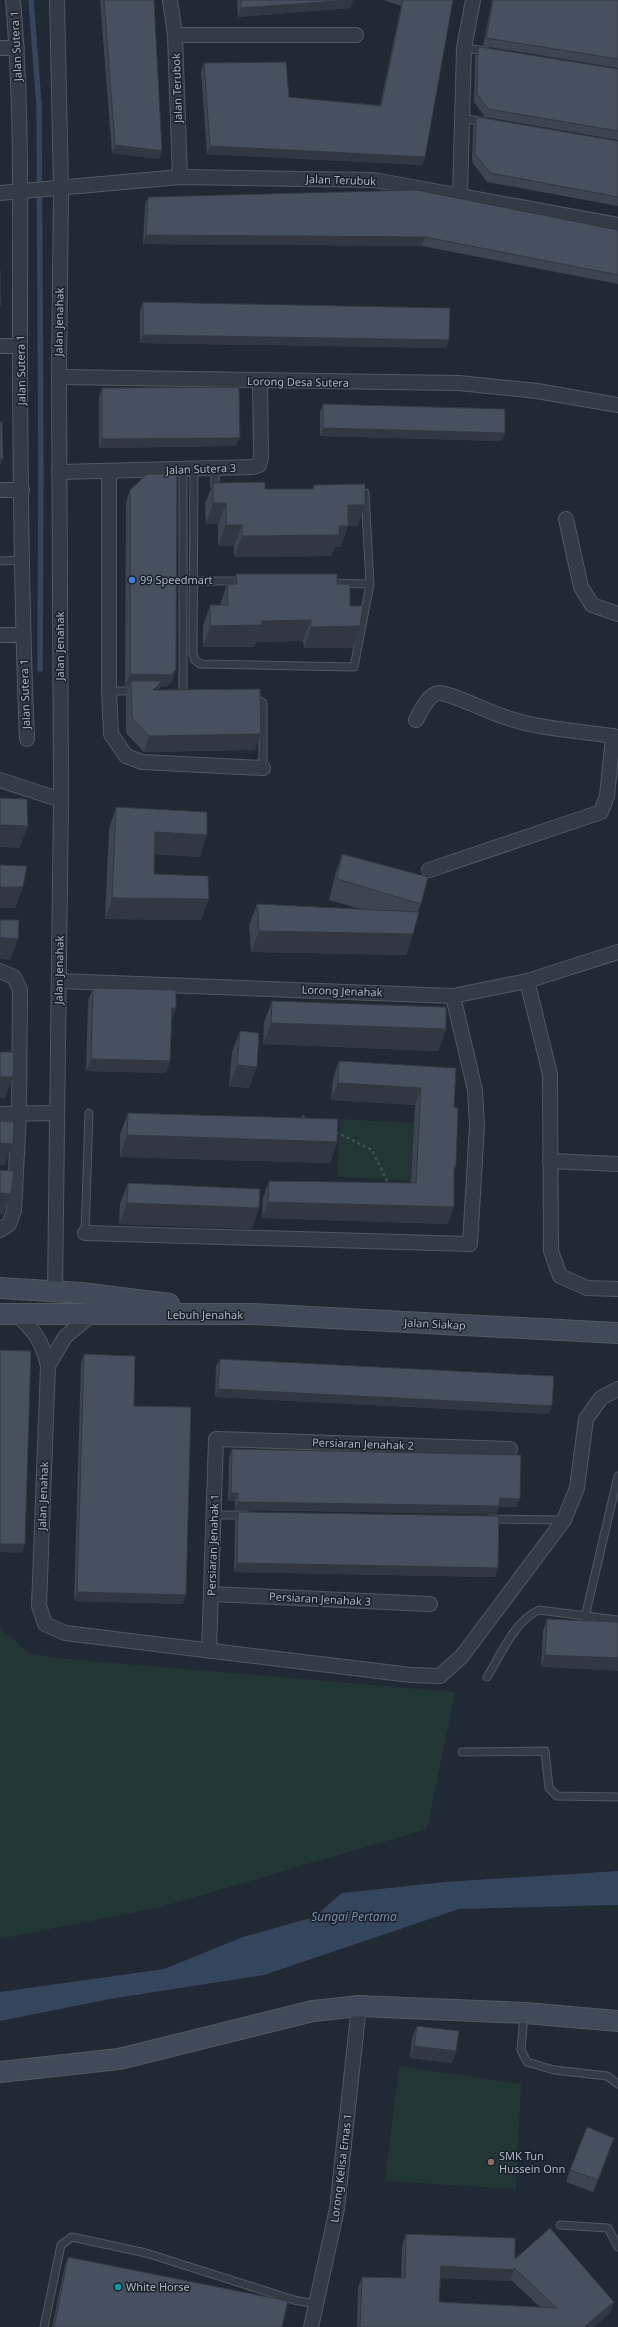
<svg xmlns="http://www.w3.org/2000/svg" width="618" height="2327" font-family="'Noto Sans',sans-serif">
	<rect width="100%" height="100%" fill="#202934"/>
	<!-- green -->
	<g fill="#233636">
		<polygon points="340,1119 414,1123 411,1181 337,1177"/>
		<polygon points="0,1628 29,1653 56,1658 455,1692 427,1829 161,1907 0,1939"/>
		<polygon points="399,2066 521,2084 516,2189 385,2181"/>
	</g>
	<!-- water -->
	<polygon fill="#35455b" points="618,1871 618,1905 459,1909 264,1975 110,1999 0,2021 0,1992 164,1969 243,1937 314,1917 342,1893 444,1882"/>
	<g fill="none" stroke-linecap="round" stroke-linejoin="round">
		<!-- stream -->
		<polyline stroke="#35455b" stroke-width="5.5" points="31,0 39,105 41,473 40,669"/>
		<!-- lane casing -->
		<g stroke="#515963" stroke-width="9">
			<g id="lane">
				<polyline points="464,48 486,51"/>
				<polyline points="461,118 485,122"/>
				<polyline points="215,468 215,486 218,490"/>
				<polyline points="183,469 183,691"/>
				<polyline points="194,469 193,654 195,660 200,664 354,667 370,584 365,493 356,493"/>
				<polyline points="0,561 22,560"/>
				<polyline points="193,581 242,581"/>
				<polyline points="329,583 370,584"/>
				<polyline points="109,691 136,691"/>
				<polyline points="252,696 263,703 263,768"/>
				<polyline points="85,1233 89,1113"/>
				<polyline points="214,1515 246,1515"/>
				<polyline points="490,1519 564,1520"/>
				<polyline points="585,1617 618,1476"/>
				<path d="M 487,1677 C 501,1655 514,1621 539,1610 L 618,1620"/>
				<polyline points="462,1752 545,1751 549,1788 557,1796 618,1797"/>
				<polyline points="524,2015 521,2050 527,2062 554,2070 607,2076 618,2084"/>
				<polyline points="560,2225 608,2228 618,2247"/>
				<polyline points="44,2327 61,2245 72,2237 146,2253 294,2300 316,2304"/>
			</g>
		</g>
		<!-- street casing -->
		<g stroke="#515963" stroke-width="16">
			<g id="street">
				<path d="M 13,0 C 22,104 20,208 20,312 C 20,454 21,597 27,739"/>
				<polyline points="170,0 175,35 180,177"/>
				<polyline points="175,35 356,35"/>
				<polyline points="0,48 17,48"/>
				<polyline points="0,193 180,177 374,180 618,225"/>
				<polyline points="460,195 464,48 473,0"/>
				<polyline points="0,346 20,346"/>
				<polyline points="59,377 459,383 537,391 618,405"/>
				<polyline points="109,471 109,691 111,734 126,756 142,762 263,768"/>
				<polyline points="59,472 253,467 259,465 261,457 260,381"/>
				<polyline points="0,490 22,490"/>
				<polyline points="566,519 581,587 592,605 618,614"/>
				<polyline points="0,635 23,635"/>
				<path d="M 416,720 C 421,711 428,694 439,693 C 448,692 489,712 502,716 C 540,730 578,730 618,737"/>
				<polyline points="0,780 61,800"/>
				<polyline points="429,870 601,812 607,796 613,736"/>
				<polyline points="0,971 14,977 20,990 19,1114 14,1211 9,1224 0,1230"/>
				<polyline points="59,981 453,996 527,981 618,952"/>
				<polyline points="527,981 550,1074 551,1251 560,1276 587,1288 618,1289"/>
				<polyline points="0,1114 57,1113"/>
				<polyline points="550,1161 618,1164"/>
				<polyline points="85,1233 470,1244 477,1126 475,1090 453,996"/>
				<polyline points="55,1292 61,800 59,377 61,188 57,0"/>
				<path d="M 16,1314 C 35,1331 42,1341 48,1366 L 39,1606 L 45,1624 L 65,1633 L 411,1675 L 440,1676 L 462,1656 L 564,1520 L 577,1488 L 586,1419 L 601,1398 L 618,1389"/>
				<polyline points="48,1366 65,1337 91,1315"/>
				<polyline points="211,1594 430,1604"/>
				<polyline points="209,1651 216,1439 510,1449"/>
				<polyline points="311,2327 337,2209 359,2006"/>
			</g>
		</g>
		<!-- secondary casing -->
		<g stroke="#515963" stroke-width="22">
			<g id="secondary">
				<polyline points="0,1288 81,1293 169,1304"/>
				<polyline points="0,1314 252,1314 618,1333"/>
				<polyline points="0,2072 119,2059 313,2011 359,2006 525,2013 618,2021"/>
			</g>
		</g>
		<!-- path -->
		<g stroke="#3f5153" stroke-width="2.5" stroke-dasharray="3 3" stroke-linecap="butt">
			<polyline points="302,1116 310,1120"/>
			<polyline points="336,1132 372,1150 389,1185"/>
		</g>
		<!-- lane -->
		<use href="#lane" stroke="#333b45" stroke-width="7"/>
		<!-- street -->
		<use href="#street" stroke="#333b45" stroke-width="14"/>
		<!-- secondary -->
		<use href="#secondary" stroke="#414a58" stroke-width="20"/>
	</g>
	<!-- wall -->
	<g fill="#3c4551" fill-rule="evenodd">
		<polygon points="100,0 154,0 162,151 159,159 112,153"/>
		<polygon points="237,0 353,0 350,8 238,17"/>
		<polygon points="383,0 453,0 425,157 422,165 207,154 201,72 204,63 289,97 380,105 401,6"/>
		<polygon points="492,0 618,0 618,68 483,46"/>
		<polygon points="478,49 618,69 618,140 485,117 474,102 475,57"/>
		<polygon points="476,119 618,141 618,206 487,182 472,162 473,127"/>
		<polygon points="148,197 618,230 618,284 422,246 143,244 145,205"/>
		<polygon points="143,302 446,348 140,343 140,311"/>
		<polygon points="102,388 236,446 99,448 99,397"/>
		<polygon points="323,404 505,433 502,441 320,436 320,412"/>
		<polygon points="213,483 265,489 312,489 314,485 358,526 348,526 340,547 335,547 331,556 234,557 234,546 218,546 218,524 206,524 205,504"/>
		<polygon points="130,490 172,681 166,687 160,687 159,690 255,750 144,752 126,733 126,696 129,686 125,686 126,502"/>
		<polygon points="236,574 337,584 350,606 353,648 304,648 303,641 256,642 254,647 203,647 203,626 210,605 220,605 227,584 233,584"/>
		<polygon points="116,807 200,857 154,854 154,874 201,920 105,919 109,829"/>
		<polygon points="342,854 421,904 418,912 413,934 406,955 251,952 249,925 257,904 360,909 329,900 335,875"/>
		<polygon points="93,988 176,1008 172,1019 170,1061 166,1073 86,1071 88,1000"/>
		<polygon points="272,1001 446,1029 438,1051 263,1044 264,1022"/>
		<polygon points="240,1031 249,1088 229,1086 232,1052"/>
		<polygon points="339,1061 456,1068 454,1107 456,1166 454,1171 448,1224 262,1218 263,1198 269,1181 411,1183 415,1105 331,1100 333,1078"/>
		<polygon points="128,1113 337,1142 330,1163 120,1157 120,1134"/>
		<polygon points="128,1183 252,1229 119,1224 120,1204"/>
		<polygon points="84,1354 183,1604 74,1601 81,1363"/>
		<polygon points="220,1359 549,1414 215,1397 216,1367"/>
		<polygon points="232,1449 517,1507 499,1507 496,1514 235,1510 235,1501 228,1501 229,1457"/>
		<polygon points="238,1512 495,1577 234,1572 235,1520"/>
		<polygon points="547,1619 618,1622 541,1667 543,1631"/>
		<polygon points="417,2026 456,2051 452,2063 410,2058 412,2038"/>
		<polygon points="610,2150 593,2192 566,2182 570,2170"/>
		<path d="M 406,2234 L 515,2259 L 614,2302 L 610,2313 L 594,2327 L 357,2327 L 358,2288 L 362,2277 L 401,2278 L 402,2246 ZM 441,2278 L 510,2281 L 511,2280 L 540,2307 L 439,2302 Z"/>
		<polygon points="68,2257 282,2327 52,2327 65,2265"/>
	</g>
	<!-- shaded-wall -->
	<g fill="#313842">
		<polygon points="353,0 350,8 238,17 241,8"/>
		<polygon points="115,145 162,151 159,159 112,153"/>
		<polygon points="210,146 425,157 422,165 207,154"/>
		<polygon points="146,235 425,237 422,246 143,244"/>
		<polygon points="143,335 449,340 446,348 140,343"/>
		<polygon points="323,428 505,433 502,441 320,436"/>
		<polygon points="240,438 236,446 99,448 102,439"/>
		<polygon points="0,459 3,459 0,466"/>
		<polygon points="213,503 226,503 218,524 206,524"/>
		<polygon points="348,505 365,505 358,526 348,526 340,547 335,547 331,556 234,557 242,536"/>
		<polygon points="226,525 242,525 234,546 218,546"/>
		<polygon points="311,620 303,641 256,642 254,647 203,647 210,626 262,621"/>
		<polygon points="360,626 353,648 304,648 311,627"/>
		<polygon points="176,669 172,681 166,687 160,687 157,697 131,681 129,686 125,686 130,674"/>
		<polygon points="261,734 255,750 144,752 149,736"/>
		<polygon points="0,825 28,826 20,848 0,847"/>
		<polygon points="155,832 207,835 200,857 148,853"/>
		<polygon points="0,887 23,887 15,908 0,908"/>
		<polygon points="112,898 209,899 201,920 105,919"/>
		<polygon points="259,931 413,934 406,955 251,952"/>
		<polygon points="0,938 18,939 10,960 0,959"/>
		<polygon points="172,1008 176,1008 171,1021"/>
		<polygon points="271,1023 446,1029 438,1051 263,1044"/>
		<polygon points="91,1059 170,1061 166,1073 86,1071"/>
		<polygon points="237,1065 257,1067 249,1088 229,1086"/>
		<polygon points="0,1077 13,1077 5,1098 0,1098"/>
		<polygon points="338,1083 421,1088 415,1105 331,1100"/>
		<polygon points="127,1135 337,1142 330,1163 120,1157"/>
		<polygon points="0,1143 13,1144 5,1165 0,1165"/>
		<polygon points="0,1193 11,1194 3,1215 0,1215"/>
		<polygon points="268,1202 454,1207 448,1224 262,1218"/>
		<polygon points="127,1203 259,1208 252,1229 119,1224"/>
		<polygon points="218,1389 552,1406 549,1414 215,1397"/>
		<polygon points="231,1493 238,1493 235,1501 228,1501"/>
		<polygon points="500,1498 520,1499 517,1507 499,1507 496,1514 235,1510 238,1502"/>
		<polygon points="0,1544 25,1544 22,1553 0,1552"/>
		<polygon points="237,1563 498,1568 495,1577 234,1572"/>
		<polygon points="77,1592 186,1595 183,1604 74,1601"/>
		<polygon points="545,1655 618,1658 618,1671 541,1667"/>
		<polygon points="414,2046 456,2051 452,2063 410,2058"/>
		<polygon points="441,2266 514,2270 510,2281 437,2278"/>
		<polygon points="614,2302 610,2313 594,2327 584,2327"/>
	</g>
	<!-- building -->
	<g fill="#46505e" stroke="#313842" fill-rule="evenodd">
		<polygon points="104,0 154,0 162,151 115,145"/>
		<polygon points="241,0 352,0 241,8"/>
		<polygon points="403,0 453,0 425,157 210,146 204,63 286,62 289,97 381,106"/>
		<polygon points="493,0 618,0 618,59 486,38"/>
		<polygon points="481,47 618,69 618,131 488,109 477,94 478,49"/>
		<polygon points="478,117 618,141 618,197 490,173 475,154 476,119"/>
		<polygon points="417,190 618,230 618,275 425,237 146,235 148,197"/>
		<polygon points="0,270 1,306 0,306"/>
		<polygon points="143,302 450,308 449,340 143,335"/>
		<polygon points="239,387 240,438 102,439 102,388"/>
		<polygon points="323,404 505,409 505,433 323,428"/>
		<polygon points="0,422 2,422 3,459 0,459"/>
		<polygon points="147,474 177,474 176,669 171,675 130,674 130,490"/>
		<polygon points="265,482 265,489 314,489 314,485 365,484 365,505 348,505 348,526 339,526 339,535 242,536 242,525 226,525 226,503 213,503 213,483"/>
		<polygon points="236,574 337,574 337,584 350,584 350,606 363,606 360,626 311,627 311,620 262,621 262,625 210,626 210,605 228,605 227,584 237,584"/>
		<polygon points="131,681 162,681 153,690 260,689 261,734 149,736 132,718"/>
		<polygon points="0,798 27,799 28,826 0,825"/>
		<polygon points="116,807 207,812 207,835 155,832 154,874 208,876 209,899 112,898"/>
		<polygon points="342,854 428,877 421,904 337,879"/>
		<polygon points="0,865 27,866 23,887 0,887"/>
		<polygon points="257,904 419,912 413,934 259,931"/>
		<polygon points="0,920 19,920 18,939 0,938"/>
		<polygon points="93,988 176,990 176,1008 172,1008 170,1061 91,1059"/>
		<polygon points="272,1001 446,1007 446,1029 271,1023"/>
		<polygon points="240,1031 259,1033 257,1067 237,1065"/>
		<polygon points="0,1052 14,1052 13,1077 0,1077"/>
		<polygon points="339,1061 456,1068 454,1107 458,1108 456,1166 454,1166 454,1207 268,1202 269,1181 416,1183 421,1088 338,1083"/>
		<polygon points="128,1113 338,1119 337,1142 127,1135"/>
		<polygon points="0,1121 14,1122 13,1144 0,1143"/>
		<polygon points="0,1170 14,1171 11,1194 0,1193"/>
		<polygon points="128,1183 260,1189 259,1208 127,1203"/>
		<polygon points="0,1350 31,1351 25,1544 0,1544"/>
		<polygon points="84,1354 135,1356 134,1406 191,1407 186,1595 77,1592"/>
		<polygon points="220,1359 554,1376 552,1406 218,1389"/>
		<polygon points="232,1449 521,1455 520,1499 500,1498 499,1506 238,1502 238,1493 231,1493"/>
		<polygon points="238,1512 499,1516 498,1568 237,1563"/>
		<polygon points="547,1619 618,1622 618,1658 545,1655"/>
		<polygon points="417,2026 459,2031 456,2051 414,2046"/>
		<polygon points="587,2127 614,2138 598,2180 570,2170"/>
		<path d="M 550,2228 L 614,2302 L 584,2327 L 360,2327 L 362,2277 L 405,2278 L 406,2234 L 515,2238 L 515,2259 ZM 441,2266 L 514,2270 L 514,2268 L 557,2308 L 439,2302 Z"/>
		<polygon points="68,2257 288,2301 282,2327 54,2327"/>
	</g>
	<!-- markers -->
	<circle fill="#3f7fe0" stroke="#192029" stroke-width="1.5" cx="132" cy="580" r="4"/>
	<circle fill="#8d6e63" stroke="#192029" stroke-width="1.5" cx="491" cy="2162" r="4"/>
	<circle fill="#0f9aa8" stroke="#192029" stroke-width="1.5" cx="118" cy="2287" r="4"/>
	<g text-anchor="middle" stroke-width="3" stroke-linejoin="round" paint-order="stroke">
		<!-- street labels -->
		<g font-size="11" fill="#adb6c2" stroke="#192029">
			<text transform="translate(16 46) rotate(-93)" y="4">Jalan Sutera 1</text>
			<text transform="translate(177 88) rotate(-92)" y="4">Jalan Terubok</text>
			<text transform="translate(341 180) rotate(2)" y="4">Jalan Terubuk</text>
			<text transform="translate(59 322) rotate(-89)" y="4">Jalan Jenahak</text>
			<text transform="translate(21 370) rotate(-91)" y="4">Jalan Sutera 1</text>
			<text transform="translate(298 382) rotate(1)" y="4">Lorong Desa Sutera</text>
			<text transform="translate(201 469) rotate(-2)" y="4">Jalan Sutera 3</text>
			<text transform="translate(60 646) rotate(-90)" y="4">Jalan Jenahak</text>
			<text transform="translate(25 694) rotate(-92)" y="4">Jalan Sutera 1</text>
			<text transform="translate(59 970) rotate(-89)" y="4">Jalan Jenahak</text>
			<text transform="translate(342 991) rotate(2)" y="4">Lorong Jenahak</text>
			<text x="205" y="1319">Lebuh Jenahak</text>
			<text transform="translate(435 1324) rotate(3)" y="4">Jalan Siakap</text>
			<text transform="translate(363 1444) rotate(2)" y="4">Persiaran Jenahak 2</text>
			<text transform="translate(43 1496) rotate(-88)" y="4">Jalan Jenahak</text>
			<text transform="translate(213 1545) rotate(-88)" y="4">Persiaran Jenahak 1</text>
			<text transform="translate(320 1599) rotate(3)" y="4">Persiaran Jenahak 3</text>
			<text transform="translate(341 2168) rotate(-83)" y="4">Lorong Kelisa Emas 1</text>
		</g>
		<!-- poi labels -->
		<g font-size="11" fill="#adb6c2" stroke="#192029" text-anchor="start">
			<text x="140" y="584">99 Speedmart</text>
			<text x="499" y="2160">SMK Tun<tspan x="499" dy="13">Hussein Onn</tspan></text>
			<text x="126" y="2291">White Horse</text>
		</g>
		<!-- water labels -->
		<g font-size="12" font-style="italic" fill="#778eaa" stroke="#192029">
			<text x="354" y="1921">Sungai Pertama</text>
		</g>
	</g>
</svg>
